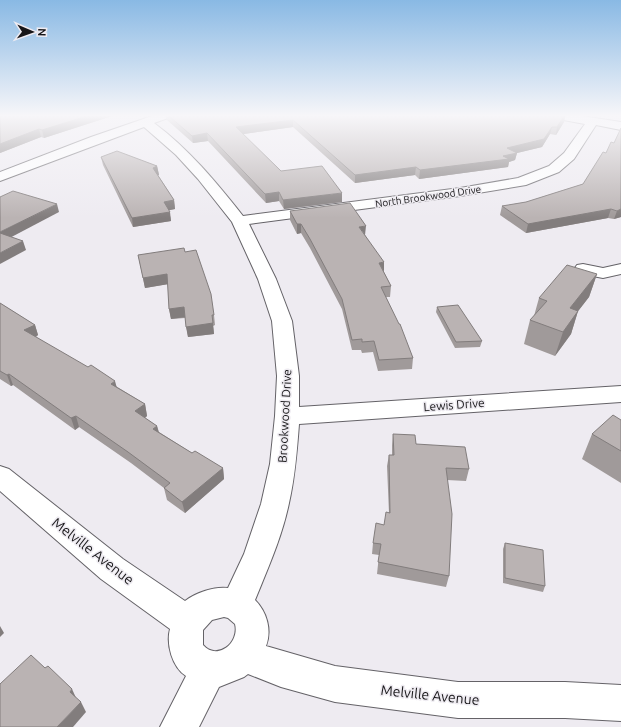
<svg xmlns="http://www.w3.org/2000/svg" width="621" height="727" font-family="Ubuntu,sans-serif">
	<rect width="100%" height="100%" fill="#eeebf1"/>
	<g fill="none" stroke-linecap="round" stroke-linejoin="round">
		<!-- minor casing -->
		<g stroke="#646267" stroke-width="2">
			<g id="minor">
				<path d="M 152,116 L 169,116 L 168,118 L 154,123 C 189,149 216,182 243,216 L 460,188 L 518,178 L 549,166 L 564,153 L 585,124 L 558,119 L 553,116 L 582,116 L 621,122 L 621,130 L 596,125 L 574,159 L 559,172 L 526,185 L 460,196 L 249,224 L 276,279 L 292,321 L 299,376 L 299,407 L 621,386 L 621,402 L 299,424 C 297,451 295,477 289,503 C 282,537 268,568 255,600 C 267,612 272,630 266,646 L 335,666 L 458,682 L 565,682 L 621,685 L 621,721 L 565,718 L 458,718 L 335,702 L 281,687 L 248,674 L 244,677 L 219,687 L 199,727 L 160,727 L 186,676 C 172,667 166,644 170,629 L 101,579 L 0,491 L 0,466 L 9,469 L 123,559 L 185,601 C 195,593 215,586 228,588 L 244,554 L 261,504 L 270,464 L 275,416 L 277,376 L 272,321 L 258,279 L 232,222 L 198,179 L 176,155 L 144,127 L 0,181 L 0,172 L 91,137 ZM 224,617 L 228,618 L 235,624 C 240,643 217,661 203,645 L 203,630 L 212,620 Z"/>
				<polygon points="583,264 603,268 621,264 621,274 603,278 577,273 574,269 577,265"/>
			</g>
		</g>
		<!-- minor -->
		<use href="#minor" fill="#fff" fill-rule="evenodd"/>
	</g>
	<!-- wall -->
	<g fill="#a09a9a">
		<polygon points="0,116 112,116 44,138 41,137 0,153"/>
		<polygon points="166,116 565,116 564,122 556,135 550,134 542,147 517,153 515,160 509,162 508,167 419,179 415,175 355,183 293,127 243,134 281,171 342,202 284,209 279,201 266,203 208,141 193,143 167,120"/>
		<polygon points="621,128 621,217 614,219 608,218 526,233 500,215 502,206 526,202 583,184 614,143"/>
		<polygon points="101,157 157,166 159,175 158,175 174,200 175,209 169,210 171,221 133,227 103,165"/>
		<polygon points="290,211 365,235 391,286 390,297 386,297 413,358 412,369 378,371 373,352 362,353 361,350 352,350 342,309 310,248 301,233 297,234 290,220"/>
		<polygon points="185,252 214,315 215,325 213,326 214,334 188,337 185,318 171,319 169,309 168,284 145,288 138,255"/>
		<polygon points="597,274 589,297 578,311 571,334 555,356 524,344 530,320 534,316 539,298"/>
		<polygon points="0,303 35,325 38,335 36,337 145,404 147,416 145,418 157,426 159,432 192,453 223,468 224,479 185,513 167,500 164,488 131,463 79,427 75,430 13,385 11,386 0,379"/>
		<polygon points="437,307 482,341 480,347 455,348 436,312"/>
		<polygon points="621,420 621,483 582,459 592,434"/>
		<polygon points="393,434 416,444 469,469 466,481 447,480 449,576 446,587 377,574 379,555 372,554 373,543 384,525 389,513 387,466 389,455 392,455 392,445"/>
		<polygon points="505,543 545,586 543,592 503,583 503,549"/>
	</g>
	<!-- shaded-wall -->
	<g fill="#827d7d">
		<polygon points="87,116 112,116 44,138 42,130"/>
		<polygon points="564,116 565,116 564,122 556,135 557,127"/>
		<polygon points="293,120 293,127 237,135 236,127"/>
		<polygon points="552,127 550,134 542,147 517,153 515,160 509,162 508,167 419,179 420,170"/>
		<polygon points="39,129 41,137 0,153 0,144"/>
		<polygon points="207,133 208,141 193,143 192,136"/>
		<polygon points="157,166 159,175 154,176 153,168"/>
		<polygon points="416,167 415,175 355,183 355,175"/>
		<polygon points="279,192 279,201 266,203 265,194"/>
		<polygon points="342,193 342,202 284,209 283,200"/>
		<polygon points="174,200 175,209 165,211 164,202"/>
		<polygon points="57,204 59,212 2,242 0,235 0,232"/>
		<polygon points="611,209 608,218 526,233 528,224"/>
		<polygon points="621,209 621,217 614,219 617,211"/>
		<polygon points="170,212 171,221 133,227 132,218"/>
		<polygon points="297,224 301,224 301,233 297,234"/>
		<polygon points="366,226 365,235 359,227"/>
		<polygon points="23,241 26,250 0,264 0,253"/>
		<polygon points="384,262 384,272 379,263"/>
		<polygon points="167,274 169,284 145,288 143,278"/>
		<polygon points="597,274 589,297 562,332 570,308"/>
		<polygon points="184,307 186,317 171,319 169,309"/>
		<polygon points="578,311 571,334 555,356 563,332"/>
		<polygon points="213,323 214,334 188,337 186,327"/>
		<polygon points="35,325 38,335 28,341 24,330"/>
		<polygon points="9,374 13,385 11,386 7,375"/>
		<polygon points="115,381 118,392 111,384"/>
		<polygon points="145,404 147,416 138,423 135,411"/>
		<polygon points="76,416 79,427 75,430 71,418"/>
		<polygon points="157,426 160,438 153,429"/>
		<polygon points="223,468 224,479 185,513 182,502"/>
		<polygon points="0,626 4,633 0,637"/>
		<polygon points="72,689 77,700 70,692"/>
		<polygon points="81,702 86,712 73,727 57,727"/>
	</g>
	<!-- building -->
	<g fill="#bab3b3" stroke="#827d7d">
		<polygon points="0,116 87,116 42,130 39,129 0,144"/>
		<polygon points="169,116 564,116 557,127 552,127 544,139 507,148 517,153 503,156 509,159 420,170 416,167 355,175 293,120 236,127 281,171 322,166 342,193 283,200 279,192 265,194 207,133 192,136"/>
		<polygon points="621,128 621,209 617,211 611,209 528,224 502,206 526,202 583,184 603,152 606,153 611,142 614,143"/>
		<polygon points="117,151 157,166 153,168 174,200 164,202 170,212 132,218 101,157"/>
		<polygon points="13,191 57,204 0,232 0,197"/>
		<polygon points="350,203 366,226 359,227 384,262 379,263 391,286 381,287 399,324 400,324 413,358 379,360 374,341 362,342 362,339 352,340 342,299 310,239 301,224 297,224 290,211"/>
		<polygon points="0,233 23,241 0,253"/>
		<polygon points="184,248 185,252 196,250 211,294 214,315 212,315 213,323 186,327 184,307 169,309 167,274 143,278 138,255"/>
		<polygon points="567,265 597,274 570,308 578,311 563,332 530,320 547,301 539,298"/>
		<polygon points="0,303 35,325 24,330 88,367 91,365 115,381 111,384 145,404 135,411 157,426 153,429 192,453 195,451 223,468 182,502 164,488 170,483 128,452 76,416 71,418 9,374 7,375 0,371"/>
		<polygon points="458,305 482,341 456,342 437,307"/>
		<polygon points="613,415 621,420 621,451 592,434"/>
		<polygon points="393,434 415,435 416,444 465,447 469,469 446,468 452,514 449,576 378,562 381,544 373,543 376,523 384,525 386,512 390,513 389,455 394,455"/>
		<polygon points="505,543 543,550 545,586 505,578"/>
		<polygon points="31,655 45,668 48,666 72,689 70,692 81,702 57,727 0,727 0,684"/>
	</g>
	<!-- sky -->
	<linearGradient id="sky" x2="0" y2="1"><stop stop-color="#89b9e4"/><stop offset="0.53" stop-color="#f7f6f9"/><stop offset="1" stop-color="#f7f6f9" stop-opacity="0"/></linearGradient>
	<rect width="621" height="218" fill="url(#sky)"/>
	<g text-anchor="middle" stroke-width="3" stroke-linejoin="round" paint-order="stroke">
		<!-- far-street labels -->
		<g font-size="10" fill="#171618" stroke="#eeebf1">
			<text transform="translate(428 196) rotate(-8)" y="4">North Brookwood Drive</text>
		</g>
		<!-- street labels -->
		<g font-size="12" fill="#171618" stroke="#eeebf1">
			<text transform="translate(454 405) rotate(-4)" y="4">Lewis Drive</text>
			<text transform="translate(285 416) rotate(-87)" y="4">Brookwood Drive</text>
		</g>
		<!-- near-street labels -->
		<g font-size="14" fill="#171618" stroke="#eeebf1">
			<text transform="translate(93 551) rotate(38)" y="5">Melville Avenue</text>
			<text transform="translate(430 695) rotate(6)" y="5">Melville Avenue</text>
		</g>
	</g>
	<!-- north arrow -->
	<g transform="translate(32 32) rotate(92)" stroke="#eeebf1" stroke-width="3" paint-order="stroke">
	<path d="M0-3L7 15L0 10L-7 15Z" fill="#171618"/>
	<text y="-6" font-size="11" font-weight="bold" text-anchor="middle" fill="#171618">N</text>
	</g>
</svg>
